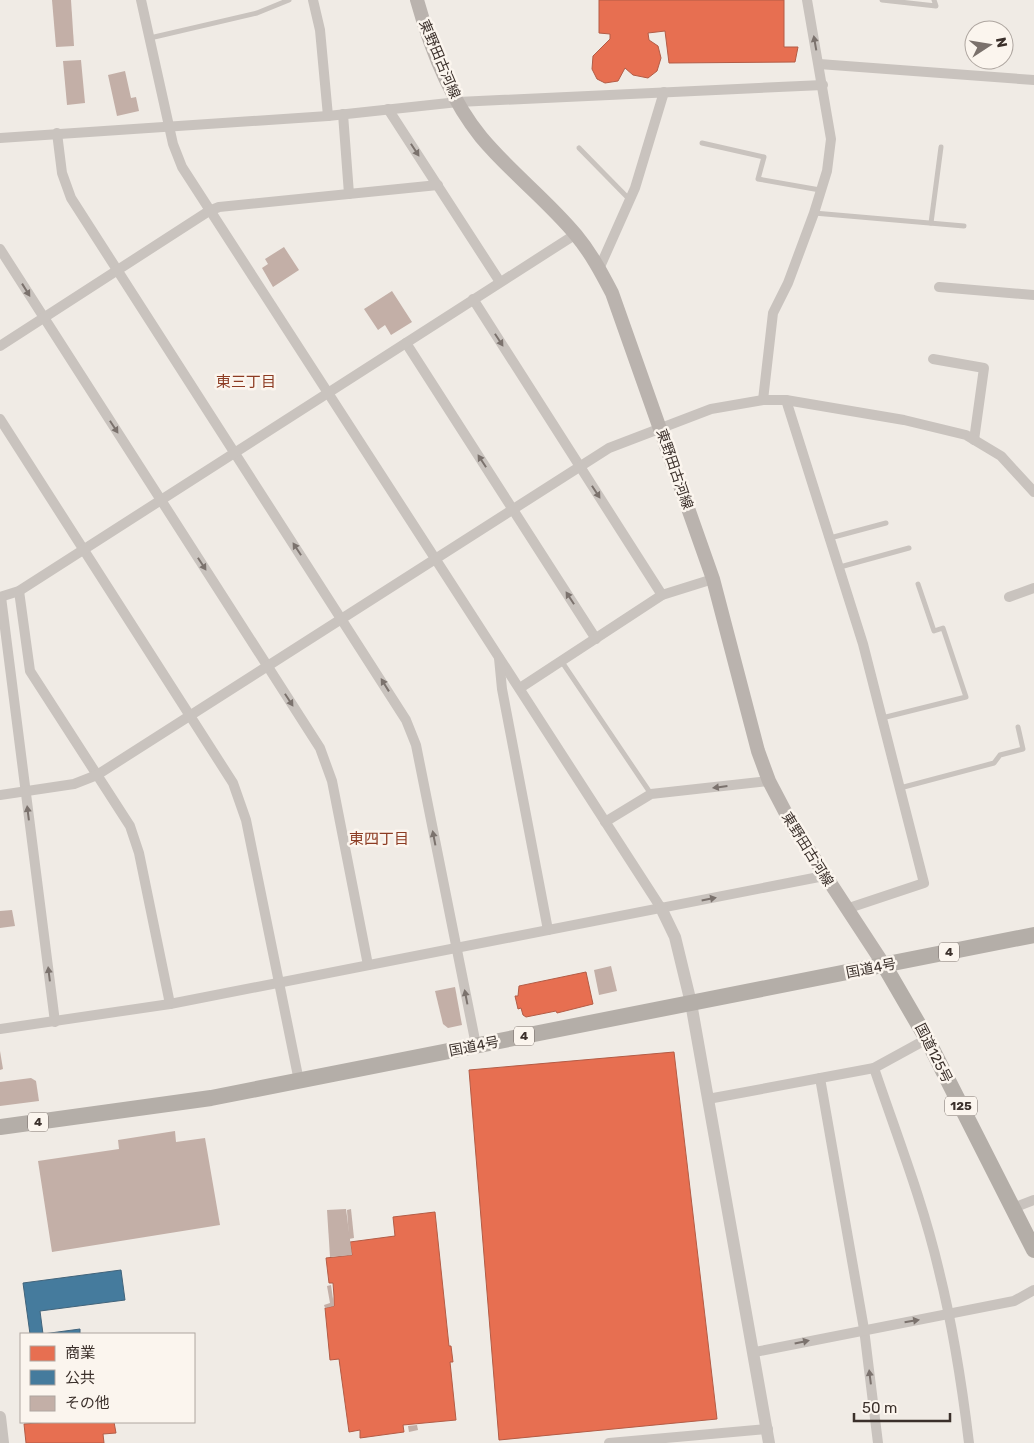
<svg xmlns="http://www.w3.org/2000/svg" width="1034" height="1443" font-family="Rubik,'Noto Sans JP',sans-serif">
	<rect width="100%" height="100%" fill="#f0ebe5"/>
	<!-- shops -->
	<g fill="#e76f51" stroke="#b35c46">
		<polygon points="599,0 784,0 784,47 798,47 795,62 669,63 665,31 648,33 649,40 658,46 661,58 657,71 648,78 633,75 625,68 618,81 605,83 597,79 592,69 593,56 610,39 610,34 599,33"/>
		<polygon points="586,972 593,1004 557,1013 556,1011 526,1017 523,1015 521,1008 518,1009 515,996 518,996 519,986"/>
		<polygon points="674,1052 717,1419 499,1440 469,1070"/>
		<polygon points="435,1212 449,1346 451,1346 453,1362 450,1362 456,1420 403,1425 404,1432 360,1438 360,1430 349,1432 339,1359 330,1360 325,1308 334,1306 334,1296 333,1283 329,1283 326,1258 352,1255 350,1242 395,1236 393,1217"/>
		<polygon points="51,1422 114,1422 116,1433 103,1434 104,1443 26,1443 24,1424"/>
	</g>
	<!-- public -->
	<polygon fill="#457b9d" stroke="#42647b" points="121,1270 125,1300 40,1311 43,1334 80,1329 80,1334 30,1334 23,1283"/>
	<!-- building -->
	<g fill="#c3afa7">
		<polygon points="52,0 71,0 74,46 56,47"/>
		<polygon points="81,60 85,103 67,105 63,61"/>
		<polygon points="125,71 131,98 136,97 139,111 117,116 108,75"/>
		<polygon points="284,247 299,270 273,287 262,268 268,264 265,259"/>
		<polygon points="392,291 412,322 391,335 385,325 378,330 364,309"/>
		<polygon points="12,910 15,926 0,928 0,911"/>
		<polygon points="611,966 617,991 599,995 594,970"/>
		<polygon points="455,987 462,1025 448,1028 443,1024 435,991"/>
		<polygon points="0,1051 3,1069 0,1070"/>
		<polygon points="31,1078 36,1081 39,1101 0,1106 0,1082"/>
		<polygon points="175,1131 176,1142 205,1138 220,1225 52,1252 38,1161 119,1149 118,1140"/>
		<polygon points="346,1209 352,1255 330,1257 327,1210"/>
		<polygon points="351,1209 354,1238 349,1239 347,1210"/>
		<polygon points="331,1285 334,1306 325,1308 324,1305 330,1303 327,1286"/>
		<polygon points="417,1425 418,1430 409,1432 408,1426"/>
	</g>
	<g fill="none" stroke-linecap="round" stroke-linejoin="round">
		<!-- service -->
		<g stroke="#c9c3be" stroke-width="5">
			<polyline points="882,0 936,6 934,0"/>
			<polyline points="150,38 257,13 289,0"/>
			<polyline points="702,143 764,157 758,179 820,190"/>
			<polyline points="579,148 629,199"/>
			<polyline points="814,213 964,226"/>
			<polyline points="931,223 941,147"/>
			<polyline points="830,538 886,523"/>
			<polyline points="840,567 909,548"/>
			<polyline points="562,662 651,794"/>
			<polyline points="882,718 966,697 943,628 934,631 918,584"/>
			<polyline points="900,788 994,763 1000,755 1023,749 1018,727"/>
		</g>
		<!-- minor -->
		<g stroke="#c9c3be" stroke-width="10">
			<polyline points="141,0 173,144 182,167 661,908"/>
			<polyline points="313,0 320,30 328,116"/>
			<polyline points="819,64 1034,80"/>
			<polyline points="388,109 500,282"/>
			<polyline points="343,114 349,194"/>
			<polyline points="57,133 62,173 71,198 406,720 416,745 476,1045"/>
			<polyline points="0,138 328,116 458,102 823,85"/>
			<polyline points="0,249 320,748 332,781 368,965"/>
			<polyline points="599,269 635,188 664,92"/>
			<polyline points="939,287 1034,295"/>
			<polyline points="473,299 662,595"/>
			<polyline points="406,343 596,639"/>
			<polyline points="0,346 209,211 219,207 438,185"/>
			<polyline points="933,359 984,368 974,440"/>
			<polyline points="763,400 773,313 788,283 814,213 827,171 831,139 807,0"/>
			<polyline points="786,400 863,644 924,883 846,909"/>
			<polyline points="0,419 233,783 246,820 299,1081"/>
			<polyline points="19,591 30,671 130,826 139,853 170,1004"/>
			<polyline points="0,597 19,591 576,234"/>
			<polyline points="1,597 55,1022"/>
			<polyline points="1009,597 1034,588"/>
			<polyline points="499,658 502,689 548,930"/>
			<polyline points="520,688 662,595 713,579"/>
			<polyline points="0,795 74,784 97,775 609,448 711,409 763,400 786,400 904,420 966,435 1001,456 1034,492"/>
			<polyline points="605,822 651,794 769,781"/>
			<polyline points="0,1029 170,1004 824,876"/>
			<path d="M 874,1068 C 897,1136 923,1202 939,1271 C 953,1327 962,1385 969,1443"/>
			<polyline points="820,1078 864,1329 878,1443"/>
			<polyline points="708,1099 874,1068 927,1039"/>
			<polyline points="1013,1208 1034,1200"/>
			<polyline points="755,1352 1014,1301 1034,1290"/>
			<polyline points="609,1443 768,1429"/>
		</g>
		<!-- tertiary -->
		<g stroke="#c9c3be" stroke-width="12">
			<polyline points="661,908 675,937 691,1003 769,1443"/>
			<polyline points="0,1417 3,1443"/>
		</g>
		<!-- secondary -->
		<path stroke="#bab3ae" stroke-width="14" d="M 417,0 C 430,47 450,99 481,137 C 510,172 547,200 576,235 C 591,253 601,272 612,293 L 713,579 L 758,751 L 769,781 L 791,823 L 884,965"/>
		<!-- trunk -->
		<g stroke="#b4aea8" stroke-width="16">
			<polyline points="884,965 927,1039 1034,1250"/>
			<polyline points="0,1127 211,1098 1034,935"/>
		</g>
	</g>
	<!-- one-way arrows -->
	<defs><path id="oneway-solid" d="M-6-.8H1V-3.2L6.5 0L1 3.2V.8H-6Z" transform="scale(1.25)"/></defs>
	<g fill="#7b726d">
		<use href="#oneway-solid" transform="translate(815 43) rotate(-100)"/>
		<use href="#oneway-solid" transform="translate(415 150) rotate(57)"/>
		<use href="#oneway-solid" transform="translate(26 290) rotate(58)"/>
		<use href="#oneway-solid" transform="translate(499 340) rotate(57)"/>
		<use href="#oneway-solid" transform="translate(114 427) rotate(57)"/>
		<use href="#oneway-solid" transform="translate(482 461) rotate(-123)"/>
		<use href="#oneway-solid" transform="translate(596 492) rotate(57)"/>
		<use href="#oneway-solid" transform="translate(297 549) rotate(-123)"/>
		<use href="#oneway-solid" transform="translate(202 564) rotate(57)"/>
		<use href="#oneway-solid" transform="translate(570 598) rotate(-123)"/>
		<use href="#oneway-solid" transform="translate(385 685) rotate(-122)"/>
		<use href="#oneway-solid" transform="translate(289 700) rotate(57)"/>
		<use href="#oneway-solid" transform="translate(720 787) rotate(173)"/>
		<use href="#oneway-solid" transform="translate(28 813) rotate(-97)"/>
		<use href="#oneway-solid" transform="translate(434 838) rotate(-101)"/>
		<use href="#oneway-solid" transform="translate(709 899) rotate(-11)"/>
		<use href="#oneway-solid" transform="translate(49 974) rotate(-97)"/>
		<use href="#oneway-solid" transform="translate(466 997) rotate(-101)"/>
		<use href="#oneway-solid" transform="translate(912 1321) rotate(-9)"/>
		<use href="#oneway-solid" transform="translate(802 1342) rotate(-12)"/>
		<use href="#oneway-solid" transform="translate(870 1377) rotate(-97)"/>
	</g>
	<g text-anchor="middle" stroke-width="5" stroke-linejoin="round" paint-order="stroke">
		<!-- shield labels -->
		<g fill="#fbf5ee" stroke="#756b66" stroke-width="1">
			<rect x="939" y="942.5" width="20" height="19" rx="4"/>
			<rect x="514" y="1026.5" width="20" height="19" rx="4"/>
			<rect x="945" y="1096.5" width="32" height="19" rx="4"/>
			<rect x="28" y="1112.5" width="20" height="19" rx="4"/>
		</g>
		<g font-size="12" font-weight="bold" fill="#3b302b">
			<text x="949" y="956">4</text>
			<text x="524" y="1040">4</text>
			<text x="961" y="1110">125</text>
			<text x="38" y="1126">4</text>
		</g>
		<!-- street labels -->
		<g font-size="14" fill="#3b302b" stroke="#fbf5ee">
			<text transform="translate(440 59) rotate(67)" y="5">東野田古河線</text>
			<text transform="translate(675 469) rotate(71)" y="5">東野田古河線</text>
			<text transform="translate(808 849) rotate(58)" y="5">東野田古河線</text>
			<text transform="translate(871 968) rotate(-11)" y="5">国道4号</text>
			<text transform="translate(474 1046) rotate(-11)" y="5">国道4号</text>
			<text transform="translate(934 1053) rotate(63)" y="5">国道125号</text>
		</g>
		<!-- neighbourhood labels -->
		<g font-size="15" fill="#8c3b22" stroke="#fbf5ee">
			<text x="246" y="387">東三丁目</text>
			<text x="379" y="844">東四丁目</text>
		</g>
	</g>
	<!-- legend -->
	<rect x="20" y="1333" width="175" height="90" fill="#fbf5ee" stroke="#aea6a0"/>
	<rect x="30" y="1346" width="25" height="15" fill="#e76f51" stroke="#aea6a0"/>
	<text x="65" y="1358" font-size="15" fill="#3b302b">商業</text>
	<rect x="30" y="1370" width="25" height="15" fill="#457b9d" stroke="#aea6a0"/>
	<text x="65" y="1383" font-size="15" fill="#3b302b">公共</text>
	<rect x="30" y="1396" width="25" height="15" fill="#c3afa7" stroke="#aea6a0"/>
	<text x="65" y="1408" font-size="15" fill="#3b302b">その他</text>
	<!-- north arrow -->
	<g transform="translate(989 45) rotate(78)"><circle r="24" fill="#fbf5ee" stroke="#aea6a0"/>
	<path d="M0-4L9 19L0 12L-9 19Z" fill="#7a716c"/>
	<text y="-8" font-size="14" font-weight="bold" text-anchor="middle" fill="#3b302b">N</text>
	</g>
	<!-- scale -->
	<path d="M854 1413v8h96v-8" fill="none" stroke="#3b302b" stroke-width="2.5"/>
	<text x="862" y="1413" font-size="15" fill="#3b302b" stroke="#fbf5ee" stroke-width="4" paint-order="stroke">50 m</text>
</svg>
